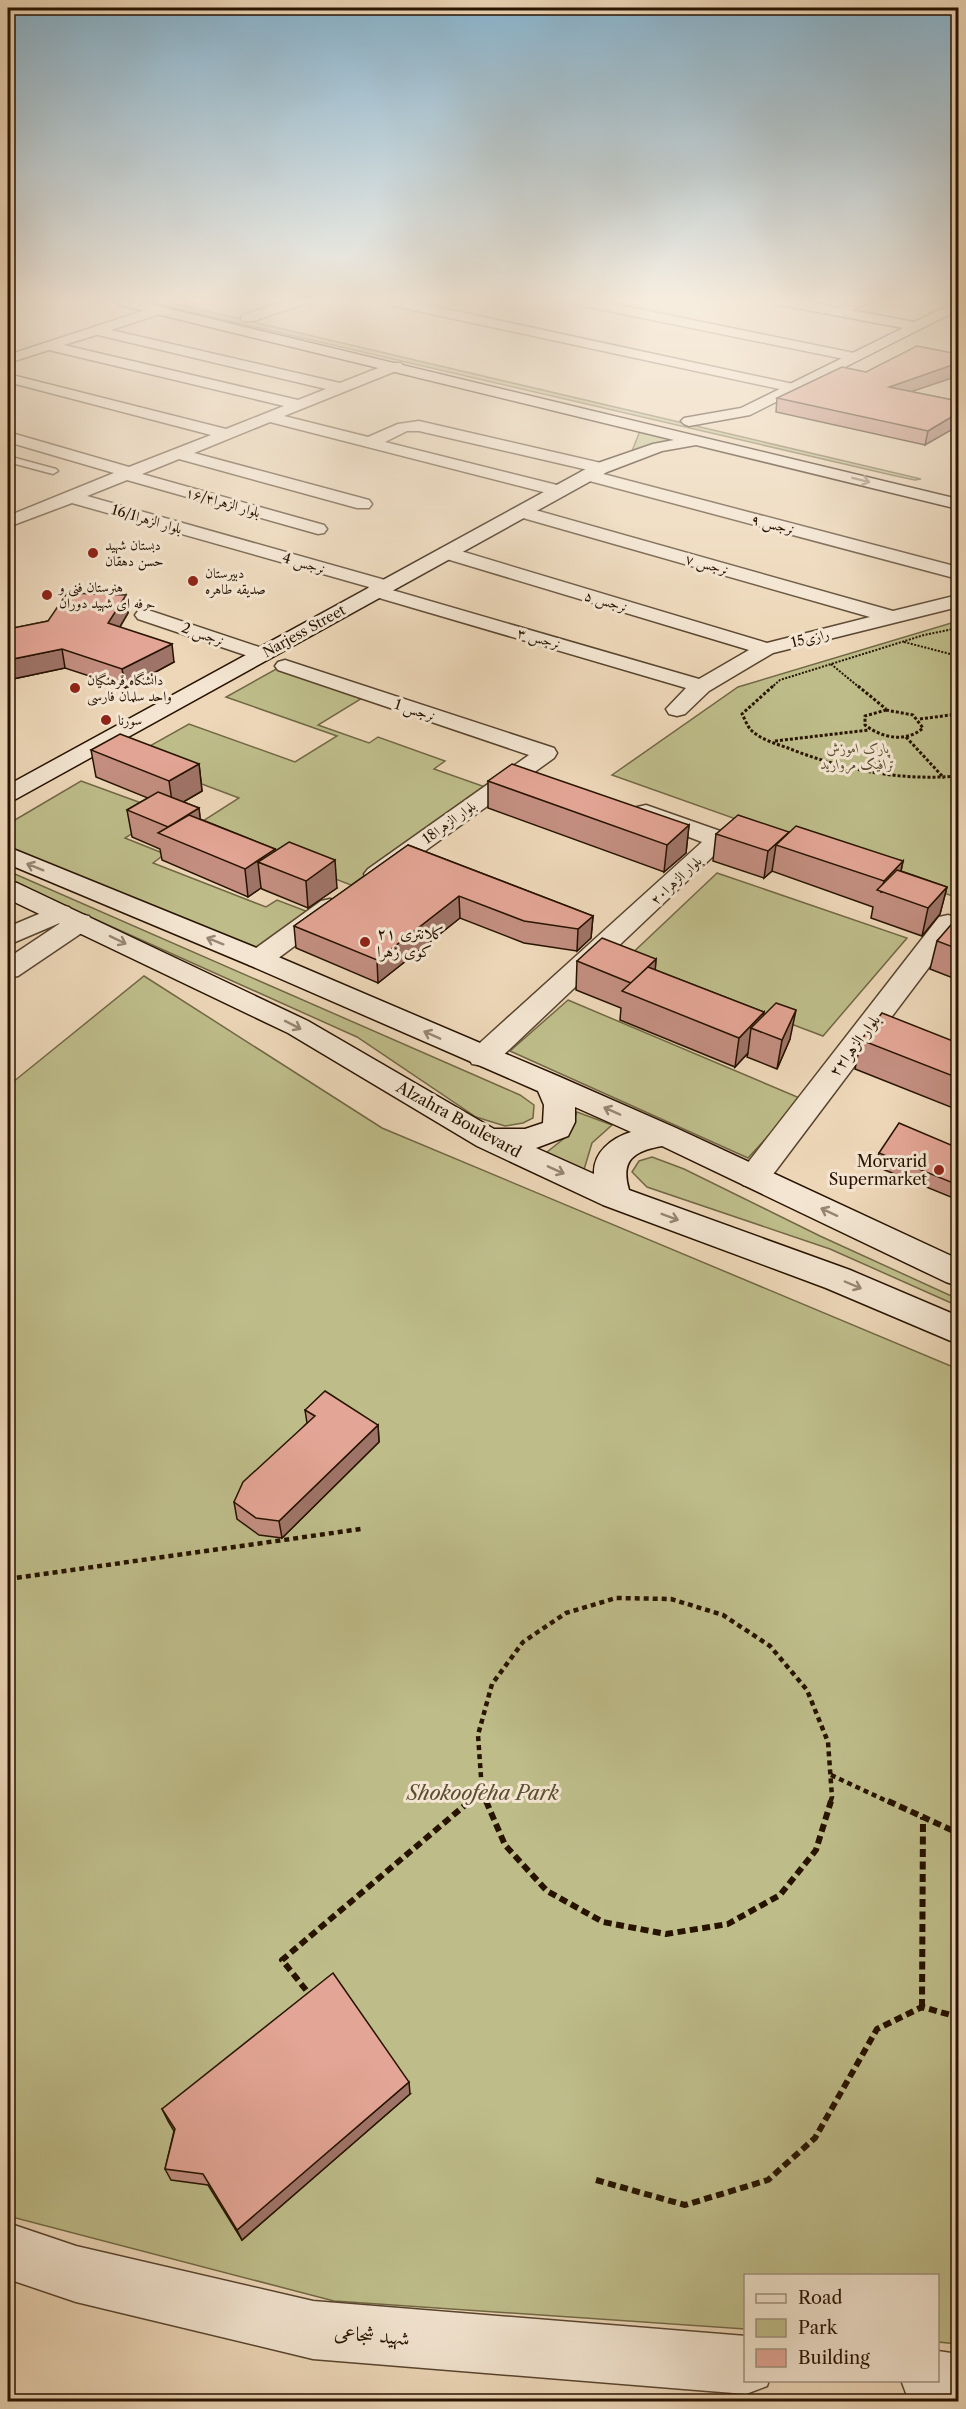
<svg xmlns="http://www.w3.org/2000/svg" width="966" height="2409" font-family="'Libre Caslon Text',Amiri,serif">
	<rect width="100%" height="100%" fill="#edd7b8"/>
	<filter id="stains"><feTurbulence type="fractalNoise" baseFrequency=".00333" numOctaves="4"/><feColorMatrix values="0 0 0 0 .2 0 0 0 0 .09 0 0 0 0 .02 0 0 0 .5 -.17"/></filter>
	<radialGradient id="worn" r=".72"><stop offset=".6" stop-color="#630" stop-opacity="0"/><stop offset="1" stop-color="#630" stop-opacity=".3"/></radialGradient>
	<!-- green -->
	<g fill="#bebd8a" stroke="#726845" stroke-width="1.5">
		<polygon points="143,301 164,301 921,479 915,480 896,476"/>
		<polygon points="640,431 677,440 632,451"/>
		<polygon points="958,621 958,898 612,775 738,687"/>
		<polygon points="278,668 364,697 318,725 369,743 378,737 445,761 434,769 488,788 351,885 195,826 239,798 130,757 189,724 295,762 337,736 226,697"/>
		<polygon points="81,781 166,812 125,838 165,854 153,863 266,907 277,900 311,913 260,951 8,849 8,824"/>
		<polygon points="8,871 520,1095 534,1105 533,1118 523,1123 505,1126 476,1117 357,1037 8,880"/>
		<polygon points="717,873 907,938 823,1036 624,961"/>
		<polygon points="144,976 382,1128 958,1369 958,2344 938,2342 938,2276 746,2276 745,2329 334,2301 8,2216 8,1086"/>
		<polygon points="568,1000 802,1099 748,1158 510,1051"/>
		<polygon points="577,1112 612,1125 592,1143 583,1173 542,1156 567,1136"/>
		<polygon points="652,1157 684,1169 820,1236 958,1299 958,1306 830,1249 647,1187 632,1172 639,1161"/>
	</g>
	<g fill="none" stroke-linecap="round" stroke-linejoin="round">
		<!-- lane casing -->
		<g stroke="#58442e" stroke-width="3">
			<polygon id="lane" points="8,456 56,469 58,471 53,474 8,462"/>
		</g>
		<!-- street casing -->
		<g stroke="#58442e" stroke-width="3">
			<g id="street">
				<polygon points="286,301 305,301 304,304 253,321 243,321 241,318 243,315"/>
				<polygon points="384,301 409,301 793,384 800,388 793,392 390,305"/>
				<polygon points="573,301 599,301 854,353 861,357 854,361 579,305"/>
				<polygon points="853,301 871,301 843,315 833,315 831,312"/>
				<path d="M 158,306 L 163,307 L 165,310 L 163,313 L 111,330 L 340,383 L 391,363 L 401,363 L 403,366 L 401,369 L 284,416 L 368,437 L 398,424 L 419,421 L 601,463 L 609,468 L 601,473 L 419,431 L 407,431 L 385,442 L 565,487 L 568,491 L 565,495 L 559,496 L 270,422 L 194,453 L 369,500 L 372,504 L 369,508 L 357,508 L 179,459 L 142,474 L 324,525 L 327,529 L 324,533 L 318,534 L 127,480 L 87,496 L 392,582 L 395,586 L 392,590 L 699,679 L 749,650 L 440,557 L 438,553 L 440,549 L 454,549 L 767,643 L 870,617 L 516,516 L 513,512 L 516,508 L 528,508 L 893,611 L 958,595 L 958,607 L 773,653 L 709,691 L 685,714 L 677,716 L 669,714 L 666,709 L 686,688 L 369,595 L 366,591 L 369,587 L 72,503 L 8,527 L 8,516 L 114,473 L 8,442 L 8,432 L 129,467 L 211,435 L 8,382 L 8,374 L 226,429 L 284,406 L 49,350 L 8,363 L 8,355 ZM 96,335 L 98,335 L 326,389 L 298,400 L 64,345 Z"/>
				<polygon points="588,470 958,567 958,579 582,479 580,475 582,471"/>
				<polygon points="145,609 268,650 271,654 268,658 261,660 254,658 138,619 135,615 138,611"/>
				<polygon points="285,660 554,748 557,753 554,758 386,879 377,882 368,879 364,874 368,869 529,755 278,670 275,666 278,662"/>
				<polygon points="646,805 723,832 726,837 726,844 494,1064 483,1066 472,1064 468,1057 472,1050 702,842 637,817 634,812 637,807"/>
				<polygon points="330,899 339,901 343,907 339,913 269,965 259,967 249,965 245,959 249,953 321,901"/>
				<polygon points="60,905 69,907 73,913 71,916 80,914 89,916 93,922 89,928 18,976 8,978 8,958 62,922 8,945 8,927"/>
				<polygon points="948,915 958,918 958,935 954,934 765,1185 754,1188 743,1185 738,1177 743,1169 939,917"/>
				<polygon points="8,2223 76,2246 313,2301 746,2336 746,2380 769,2380 767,2386 746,2394 313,2359 76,2302 8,2279"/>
				<polygon points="938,2351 958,2354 958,2402 909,2401 901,2380 938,2380"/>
			</g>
		</g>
		<!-- secondary casing -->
		<g stroke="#271300" stroke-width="3">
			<g id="secondary">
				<polygon points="114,301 137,301 958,499 958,509 696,445 662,451 607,472 16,799 8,801 8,785 595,464 653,444 674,440 120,305"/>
				<polygon points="775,301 803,301 914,322 958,301 958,310 750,415 689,426 684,424 681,421 684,418 741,408 903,328 781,305"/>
				<path d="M 8,847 L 269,953 L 560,1077 L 676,1128 L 958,1259 L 958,1286 L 946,1282 L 662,1146 C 634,1151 620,1160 629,1190 L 850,1270 L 958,1316 L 958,1344 L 826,1288 L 603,1205 L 477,1146 L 288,1033 L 8,899 L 8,881 L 17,883 L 308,1021 L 494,1129 L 525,1129 L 543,1123 L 544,1105 L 538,1091 L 249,965 L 8,864 ZM 575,1107 L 631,1132 C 612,1138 593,1152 594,1174 L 536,1148 L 568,1136 L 575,1122 Z"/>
			</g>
		</g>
		<!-- path-far3 -->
		<g stroke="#271300" stroke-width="2" stroke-dasharray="2 1.5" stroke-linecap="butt">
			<polyline points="904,642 958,656"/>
			<polyline points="831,664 860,688"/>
			<polyline points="771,688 780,680 924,635 958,628"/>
		</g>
		<!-- path-far2 -->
		<g stroke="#271300" stroke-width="3" stroke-dasharray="3 2" stroke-linecap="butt">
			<path d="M 773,686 L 742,714 C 745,719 747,726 751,730 C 760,739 776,744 788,748 C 843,770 899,781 958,776"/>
			<polyline points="858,686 886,709"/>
			<path d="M 886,710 L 913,715 L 923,728 C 906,743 882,738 865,725 L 865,716 Z"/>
			<polyline points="920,719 958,714"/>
			<polyline points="906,737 944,778"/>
			<polyline points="775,741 869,730"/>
		</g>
		<!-- path-far1 -->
		<g stroke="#271300" stroke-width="4.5" stroke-dasharray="5 4" stroke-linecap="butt">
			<polyline points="8,1579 361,1529"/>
			<polyline points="831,1775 891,1803"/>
			<polyline points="468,1803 482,1791"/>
			<polyline points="487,1803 482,1791 478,1735 492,1684 523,1642 566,1613 616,1598 671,1599 723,1615 770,1646 807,1690 828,1742 832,1797 830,1803"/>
		</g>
		<!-- path -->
		<g stroke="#271300" stroke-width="6" stroke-dasharray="8 4.5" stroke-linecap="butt">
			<polyline points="486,1801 505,1845 547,1891 603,1922 666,1934 728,1924 780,1895 816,1850 831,1801"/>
			<polyline points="888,1801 958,1833"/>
			<polyline points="306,1990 282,1960 470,1801"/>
			<polyline points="922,2007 923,1817"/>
			<polyline points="596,2180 685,2205 768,2180 815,2138 877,2029 922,2007 958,2017"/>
		</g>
		<!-- lane -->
		<use href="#lane" fill="#f3e5d1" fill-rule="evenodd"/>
		<!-- street -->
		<use href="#street" fill="#f3e5d1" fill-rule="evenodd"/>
		<!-- secondary -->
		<use href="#secondary" fill="#f3e5d1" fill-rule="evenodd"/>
	</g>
	<!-- wall -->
	<g fill="#c38e80" stroke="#271300" stroke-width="1.5">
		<polygon points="912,392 958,401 925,445 776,412 777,398"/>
		<polygon points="126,595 128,613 120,627 174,662 126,688 65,668 8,680 8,629 48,621"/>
		<polygon points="91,750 199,764 202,791 183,802 199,808 200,819 275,849 275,851 337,888 308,908 262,889 261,888 248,897 162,860 160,849 132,837 127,810 148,798 96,777"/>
		<polygon points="488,781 689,825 686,853 664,872 488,808"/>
		<polygon points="789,832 903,861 901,871 947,887 940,914 922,936 871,918 873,907 772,871 764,878 713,861 716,834"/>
		<polygon points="408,845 593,916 591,938 577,951 524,943 460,918 378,983 296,948 294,926"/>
		<polygon points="958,920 958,980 930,969 937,941"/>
		<polygon points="656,959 655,970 764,1012 763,1016 790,1039 777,1069 747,1057 748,1053 735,1067 620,1020 621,1008 576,990 577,961"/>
		<polygon points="861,1040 958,1043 958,1110 855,1069"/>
		<polygon points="958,1148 958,1200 875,1166 879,1153"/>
		<polygon points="305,1410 378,1425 379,1442 282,1538 259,1535 237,1519 234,1502 307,1423"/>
		<polygon points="410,2094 242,2240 208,2185 171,2180 165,2169 174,2131 168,2121 162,2109"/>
	</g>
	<!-- shaded-wall -->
	<g fill="#9f7468" stroke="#271300" stroke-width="1.5">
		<polygon points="958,363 958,376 887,400 889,387"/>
		<polygon points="958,413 958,426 925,445 928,431"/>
		<polygon points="126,595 128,613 111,642 108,623"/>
		<polygon points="172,644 174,662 126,688 122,669"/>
		<polygon points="62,649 65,668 8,680 8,660"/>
		<polygon points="199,764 202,791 173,808 169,781"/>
		<polygon points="199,808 202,835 168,827"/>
		<polygon points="689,825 686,853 664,872 667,845"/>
		<polygon points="789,832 776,845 772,871 764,878 768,851"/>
		<polygon points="275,849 277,869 258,862 261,888 248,897 245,869"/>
		<polygon points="335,860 337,888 308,908 306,881"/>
		<polygon points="903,861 897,889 881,892 884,881"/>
		<polygon points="947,887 940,914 922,936 928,908"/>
		<polygon points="459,896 460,918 378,983 377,960"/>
		<polygon points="593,916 591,938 577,951 578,929"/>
		<polygon points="656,959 654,987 631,983"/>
		<polygon points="796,1010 790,1039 777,1069 782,1040"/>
		<polygon points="764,1012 761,1032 751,1028 748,1053 735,1067 739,1038"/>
		<polygon points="378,1425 379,1442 282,1538 279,1521"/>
		<polygon points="409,2082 410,2094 242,2240 237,2230"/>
	</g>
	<!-- building -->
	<g fill="#e3a595" stroke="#271300" stroke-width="1.5">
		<polygon points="917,346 958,354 958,363 889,387 958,401 958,413 928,431 777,398 842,367 866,372"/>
		<polygon points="67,593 126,595 108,623 172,644 122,669 62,649 8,660 8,629 48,621"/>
		<polygon points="120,734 199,764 169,781 91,750"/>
		<polygon points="512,764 689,825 667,845 488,781"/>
		<polygon points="158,792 199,808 168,827 127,810"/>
		<polygon points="189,815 275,849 245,869 158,833"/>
		<polygon points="738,815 789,832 768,851 716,834"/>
		<polygon points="796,826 903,861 884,881 776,845"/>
		<polygon points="289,842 335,860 306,881 258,862"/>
		<polygon points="408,845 593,916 578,929 524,921 459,896 377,960 294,926"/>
		<polygon points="897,870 947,887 928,908 877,890"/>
		<polygon points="956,919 958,920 958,949 937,941"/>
		<polygon points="602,938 656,959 631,983 577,961"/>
		<polygon points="648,967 764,1012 739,1038 622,991"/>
		<polygon points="776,1003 796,1010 782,1040 751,1028"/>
		<polygon points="882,1013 958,1043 958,1078 861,1040"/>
		<polygon points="899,1123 958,1148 958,1185 879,1153"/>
		<polygon points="325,1391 378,1425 279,1521 256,1518 234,1502 243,1482 315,1416 305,1410"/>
		<polygon points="333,1973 409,2082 237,2230 203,2174 165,2169 175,2129 162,2109"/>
	</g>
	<!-- one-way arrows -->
	<defs><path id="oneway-shaft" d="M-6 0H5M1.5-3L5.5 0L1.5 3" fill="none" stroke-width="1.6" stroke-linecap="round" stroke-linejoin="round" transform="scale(1.5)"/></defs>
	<g stroke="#978673">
		<use href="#oneway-shaft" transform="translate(861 480) rotate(14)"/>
		<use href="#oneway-shaft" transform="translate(35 867) rotate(-158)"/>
		<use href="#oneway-shaft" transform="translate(118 940) rotate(26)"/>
		<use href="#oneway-shaft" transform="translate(215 941) rotate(-158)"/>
		<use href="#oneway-shaft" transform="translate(293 1025) rotate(27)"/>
		<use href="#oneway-shaft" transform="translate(432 1035) rotate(-156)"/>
		<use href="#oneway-shaft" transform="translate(612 1111) rotate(-156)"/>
		<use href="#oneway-shaft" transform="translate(556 1170) rotate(24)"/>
		<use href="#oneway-shaft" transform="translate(829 1212) rotate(-155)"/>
		<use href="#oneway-shaft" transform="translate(670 1217) rotate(20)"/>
		<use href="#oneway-shaft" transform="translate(853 1285) rotate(23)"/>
	</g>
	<!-- sky -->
	<linearGradient id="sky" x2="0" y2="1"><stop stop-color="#88b6d2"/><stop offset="0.47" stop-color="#f7eddf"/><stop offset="1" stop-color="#f7eddf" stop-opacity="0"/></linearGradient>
	<rect width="966" height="638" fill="url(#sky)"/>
	<!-- markers -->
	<g fill="#8f2418" stroke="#f3e5d1" stroke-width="2">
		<circle cx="93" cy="553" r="6"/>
		<circle cx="193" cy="581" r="6"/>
		<circle cx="47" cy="595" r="6"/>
		<circle cx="75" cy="688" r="6"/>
		<circle cx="106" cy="720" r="6"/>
		<circle cx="365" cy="942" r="6"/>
		<circle cx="939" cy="1170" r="6"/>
	</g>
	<g text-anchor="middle" stroke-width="6" stroke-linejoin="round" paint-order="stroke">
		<!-- far-street labels -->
		<g font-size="14" fill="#271300" stroke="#f3e5d1">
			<text transform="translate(223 502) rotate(16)" y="5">بلوار الزهرا۱۶/۳</text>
			<text transform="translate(147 519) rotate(16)" y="5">بلوار الزهرا16/1</text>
			<text transform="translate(773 524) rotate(15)" y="5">نرجس ۹</text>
			<text transform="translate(304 563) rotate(16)" y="5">4 نرجس</text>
			<text transform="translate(707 564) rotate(16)" y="5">نرجس ۷</text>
			<text transform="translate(606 601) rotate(17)" y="5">نرجس ۵</text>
			<text transform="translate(304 631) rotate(-29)" y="5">Narjess Street</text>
			<text transform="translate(203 634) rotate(19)" y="5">2 نرجس</text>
			<text transform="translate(539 638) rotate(16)" y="5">نرجس ۳</text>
			<text transform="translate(810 638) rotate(-14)" y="5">15رازی</text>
			<text transform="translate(415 710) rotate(18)" y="5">1 نرجس</text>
			<text transform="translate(449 822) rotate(-36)" y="5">18بلوار الزهرا</text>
			<text transform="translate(676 880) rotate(-43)" y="5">بلوار الزهرا۲۰</text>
		</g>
		<!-- far-poi labels -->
		<g font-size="14" fill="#271300" stroke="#f3e5d1" text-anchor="start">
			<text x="105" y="550">دبستان شهید<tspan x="105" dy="16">حسن دهقان</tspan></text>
			<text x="205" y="578">دبیرستان<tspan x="205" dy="16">صدیقه طاهره</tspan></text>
			<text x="59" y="592">هنرستان فنی و<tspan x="59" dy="16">حرفه ای شهید دوران</tspan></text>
			<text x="87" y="685">دانشگاه فرهنگیان<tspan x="87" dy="16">واحد سلمان فارسی</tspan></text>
			<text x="118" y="725">سورنا</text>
		</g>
		<!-- far-park labels -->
		<g font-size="14" font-style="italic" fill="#5c4e30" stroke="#f3e5d1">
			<text x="858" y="753">پارک اموزش<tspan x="858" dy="16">ترافیک مروارید</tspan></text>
		</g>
		<!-- poi labels -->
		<g font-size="16" fill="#271300" stroke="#f3e5d1" text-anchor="start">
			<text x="377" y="939">کلانتری ۲۱<tspan x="377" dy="18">کوی زهرا</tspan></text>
			<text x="927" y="1167" text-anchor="end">Morvarid<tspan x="927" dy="18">Supermarket</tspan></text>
		</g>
		<!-- street labels -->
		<g font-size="16" fill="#271300" stroke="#f3e5d1">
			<text transform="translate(854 1045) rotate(-53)" y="6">بلوار الزهرا۲۲</text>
			<text transform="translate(459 1119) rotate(29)" y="6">Alzahra Boulevard</text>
		</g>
		<!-- near-park labels -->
		<g font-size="20" font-style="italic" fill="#5c4e30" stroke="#f3e5d1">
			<text x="483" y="1800">Shokoofeha Park</text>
		</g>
		<!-- near-street labels -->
		<g font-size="20" fill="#271300" stroke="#f3e5d1">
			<text transform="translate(372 2335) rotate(5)" y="7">شهید شجاعی</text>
		</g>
	</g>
	<!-- margin -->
	<rect width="966" height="2409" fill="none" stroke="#edd7b8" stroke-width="30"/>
	<rect x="9" y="9" width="948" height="2391" fill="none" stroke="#271300" stroke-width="3"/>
	<rect x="15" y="15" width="936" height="2379" fill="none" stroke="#271300" stroke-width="1.5"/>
	<!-- legend -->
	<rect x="744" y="2274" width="195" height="108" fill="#f3e5d1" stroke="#a1917d" stroke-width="1.5"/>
	<rect x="756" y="2294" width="30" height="9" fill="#f3e5d1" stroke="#a1917d" stroke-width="1.5"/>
	<text x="798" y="2304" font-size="18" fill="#271300">Road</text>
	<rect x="756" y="2319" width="30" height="18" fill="#bebd8a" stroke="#a1917d" stroke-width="1.5"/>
	<text x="798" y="2334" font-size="18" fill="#271300">Park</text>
	<rect x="756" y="2349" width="30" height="18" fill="#e3a595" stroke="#a1917d" stroke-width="1.5"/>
	<text x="798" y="2364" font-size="18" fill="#271300">Building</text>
	<rect width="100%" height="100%" filter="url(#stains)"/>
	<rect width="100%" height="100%" fill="url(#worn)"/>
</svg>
